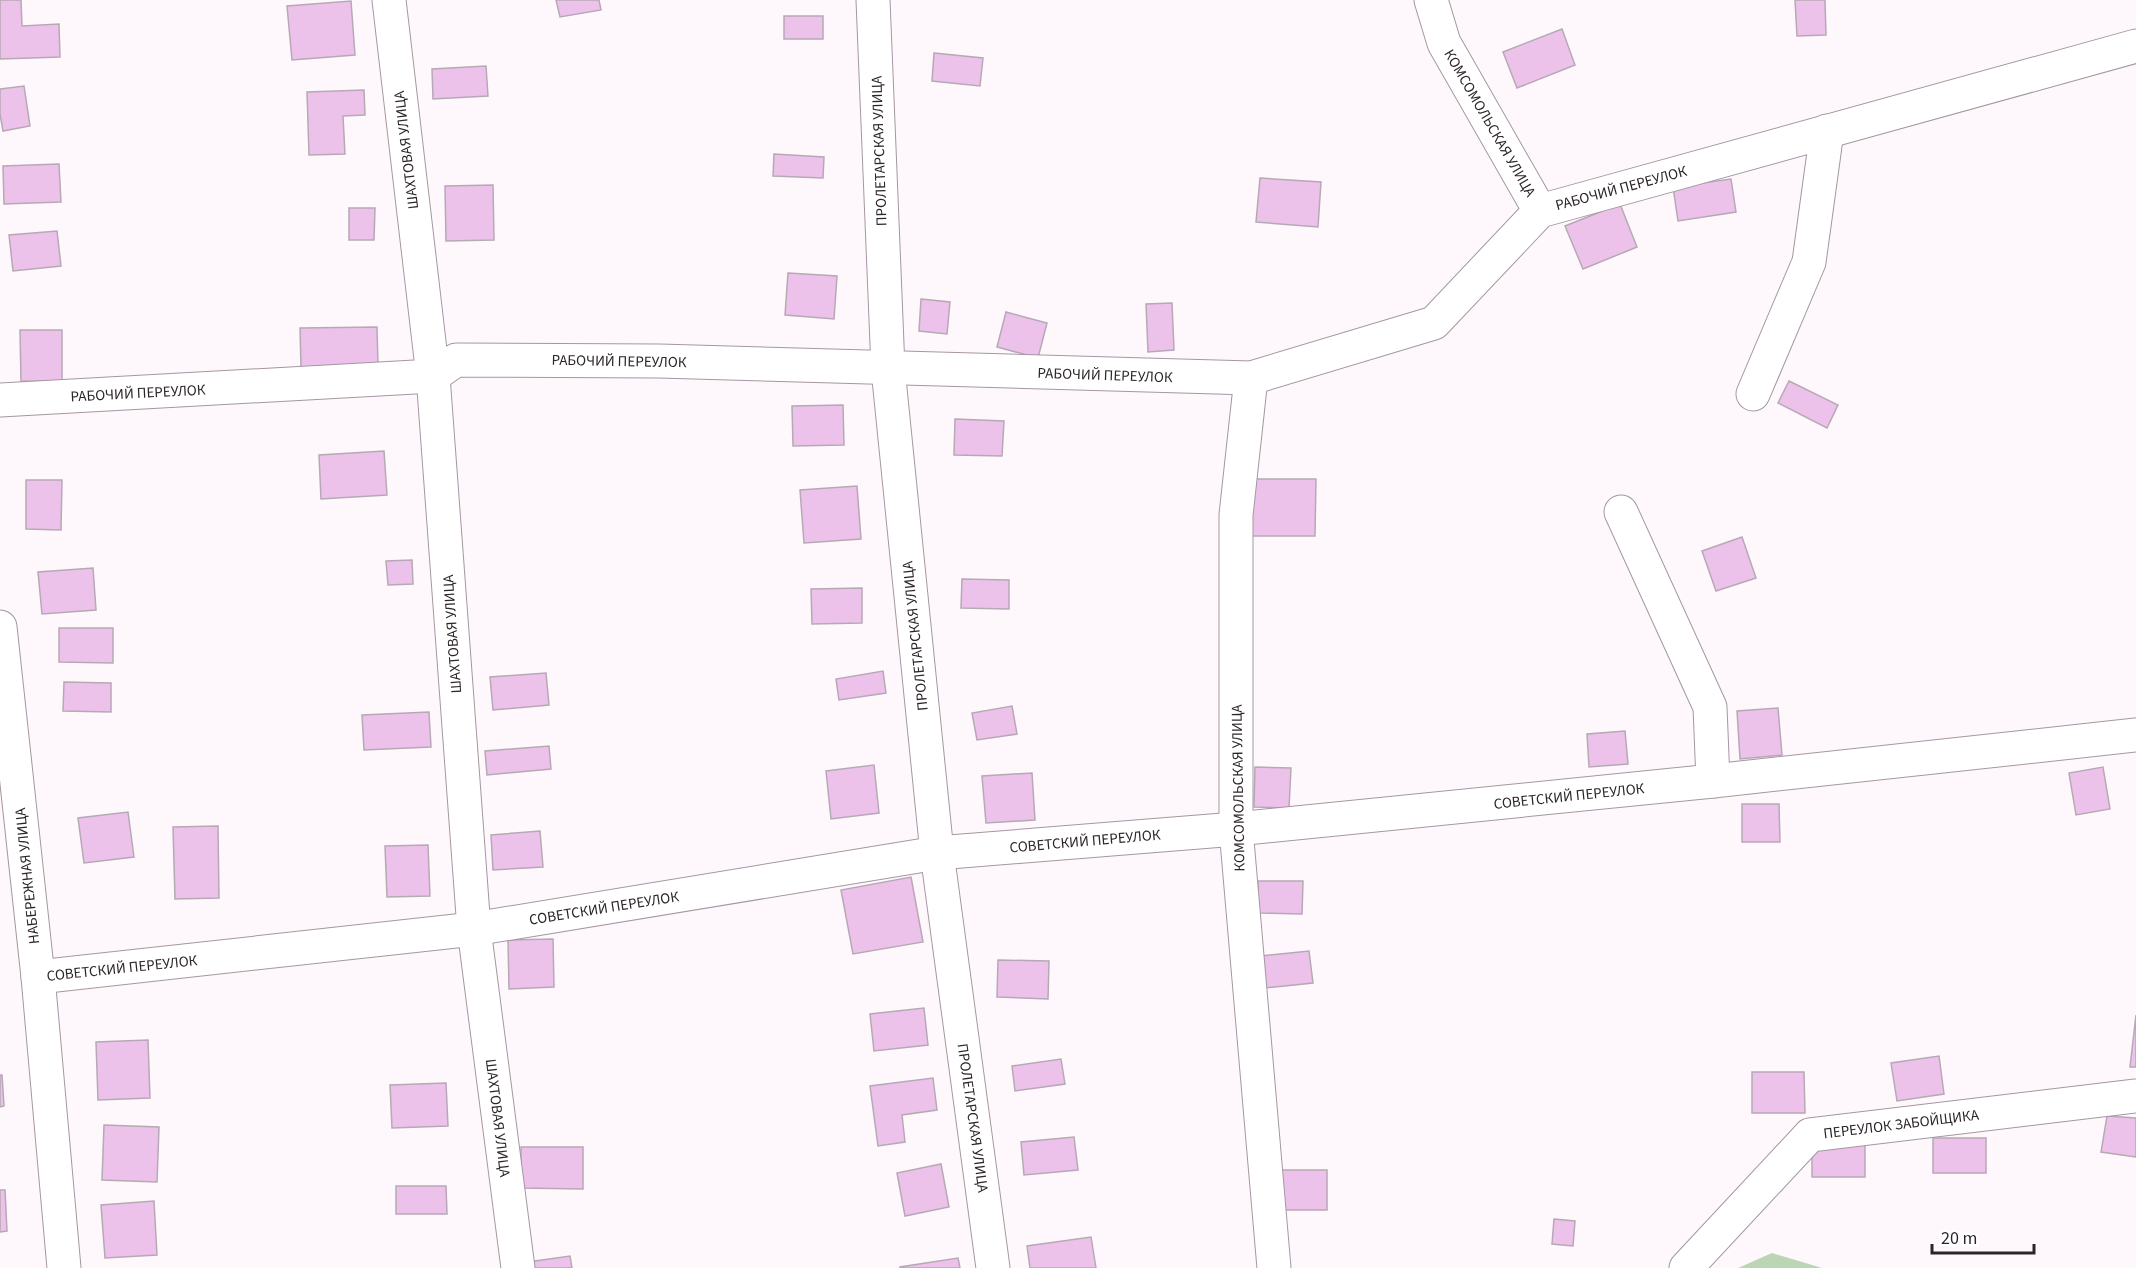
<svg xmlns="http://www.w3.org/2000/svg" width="2136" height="1268" font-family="'Source Sans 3',sans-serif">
	<rect width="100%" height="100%" fill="#fef8fd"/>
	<!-- green -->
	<polygon fill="#bcd5b4" points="1772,1253 1822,1268 1738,1268"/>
	<!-- building -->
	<g fill="#edc2ea" stroke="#b6a9b5" stroke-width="1.5">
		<polygon points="0,0 21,0 22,26 59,24 60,57 0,59"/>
		<polygon points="556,0 599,0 601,10 560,17"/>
		<polygon points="1795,0 1825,0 1826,35 1797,36"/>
		<polygon points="351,1 355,55 292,60 287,6"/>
		<rect x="784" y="16" width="39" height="23"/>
		<polygon points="1562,29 1575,65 1517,88 1503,52"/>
		<polygon points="934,53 983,58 980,86 932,81"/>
		<polygon points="486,66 488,96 433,99 432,69"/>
		<polygon points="24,86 30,126 3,131 0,114 0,89"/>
		<polygon points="364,90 365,115 343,116 345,154 309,155 307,92"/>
		<polygon points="774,154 824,157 823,178 773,176"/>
		<polygon points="59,164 61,202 4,204 3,166"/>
		<polygon points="1260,178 1321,182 1318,227 1256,222"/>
		<polygon points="1731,179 1736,212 1678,221 1673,187"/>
		<polygon points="493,185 494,240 446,241 445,186"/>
		<polygon points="1620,204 1637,247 1583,269 1565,226"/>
		<polygon points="349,208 375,208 374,240 349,240"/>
		<polygon points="57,231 61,266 13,271 9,235"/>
		<polygon points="788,273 837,276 834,319 785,315"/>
		<polygon points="921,299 950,302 947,334 919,331"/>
		<polygon points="1172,303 1174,350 1148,352 1146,304"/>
		<polygon points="1006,312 1047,323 1038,358 997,347"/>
		<polygon points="377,327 378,365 301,367 300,328"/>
		<polygon points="20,330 62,330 62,382 21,381"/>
		<polygon points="1789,381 1838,405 1827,428 1778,403"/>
		<polygon points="843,405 844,445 793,446 792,406"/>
		<polygon points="955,419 1004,421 1002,456 954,455"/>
		<polygon points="384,451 387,495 321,499 319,455"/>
		<polygon points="1251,479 1316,479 1315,536 1250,536"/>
		<polygon points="26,480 62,480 61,530 26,529"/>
		<polygon points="857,486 861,539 804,543 800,490"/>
		<polygon points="1742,537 1756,578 1716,591 1702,551"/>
		<polygon points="412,560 413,584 388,585 386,561"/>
		<polygon points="93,568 96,610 42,614 38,572"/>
		<polygon points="962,579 1009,580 1009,609 961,608"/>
		<polygon points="862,588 862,623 812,624 811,589"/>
		<polygon points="59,628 113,628 113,663 59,662"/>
		<polygon points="883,671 886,693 839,700 836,679"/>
		<polygon points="546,673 549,705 493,710 490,677"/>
		<polygon points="64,682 111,683 111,712 63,711"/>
		<polygon points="1012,706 1017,734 977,740 972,713"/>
		<polygon points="1778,708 1782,755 1740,759 1737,711"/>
		<polygon points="429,712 431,747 364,750 362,715"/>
		<polygon points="1625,731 1628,764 1589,767 1587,734"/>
		<polygon points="549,746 551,769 487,775 485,751"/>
		<polygon points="874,765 879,813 831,819 826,771"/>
		<polygon points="1255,767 1291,768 1289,808 1254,807"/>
		<polygon points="2103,767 2110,809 2076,815 2069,773"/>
		<polygon points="1032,773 1035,820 986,823 982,776"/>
		<polygon points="1742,804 1779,804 1780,842 1742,842"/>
		<polygon points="128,812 134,857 84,863 78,818"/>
		<polygon points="218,826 219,898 175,899 173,827"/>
		<polygon points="540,831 543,867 493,870 491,835"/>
		<polygon points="428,845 430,896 387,897 385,846"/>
		<polygon points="911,877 923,942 853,954 841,890"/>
		<polygon points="1258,881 1303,881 1302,914 1258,913"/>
		<polygon points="553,939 554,987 509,989 508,940"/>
		<polygon points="1309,951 1313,983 1264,988 1261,956"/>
		<polygon points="998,960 1049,961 1048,999 997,997"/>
		<polygon points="924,1008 928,1045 874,1051 870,1014"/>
		<polygon points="2136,1015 2136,1067 2130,1067"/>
		<polygon points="148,1040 150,1098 98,1100 96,1042"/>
		<polygon points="1939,1056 1944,1094 1897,1101 1891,1063"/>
		<polygon points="1061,1059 1065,1084 1015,1091 1012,1066"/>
		<polygon points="1752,1072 1804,1072 1805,1113 1752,1113"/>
		<polygon points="0,1075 2,1075 4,1106 0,1107"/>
		<polygon points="933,1078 937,1110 902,1115 905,1142 878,1146 870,1086"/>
		<polygon points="446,1083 448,1126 392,1128 390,1085"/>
		<polygon points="2107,1116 2136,1118 2136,1157 2101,1152"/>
		<polygon points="104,1125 159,1127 157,1182 102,1180"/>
		<polygon points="1074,1137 1078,1170 1024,1175 1021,1142"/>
		<rect x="1933" y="1138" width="53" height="35"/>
		<polygon points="1812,1144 1865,1145 1865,1177 1812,1177"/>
		<polygon points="521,1147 583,1147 583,1189 521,1188"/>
		<polygon points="941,1164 949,1207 905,1216 897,1173"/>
		<rect x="1273" y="1170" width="54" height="40"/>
		<polygon points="396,1186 446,1186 447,1214 396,1214"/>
		<polygon points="0,1190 5,1190 7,1231 0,1232"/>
		<polygon points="154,1201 157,1255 105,1258 101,1205"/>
		<polygon points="1554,1219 1575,1221 1573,1246 1552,1244"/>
		<polygon points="1091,1237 1096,1268 1030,1268 1027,1246"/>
		<polygon points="570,1256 572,1268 522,1268 521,1263"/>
		<polygon points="958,1258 960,1268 900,1268 900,1267"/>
	</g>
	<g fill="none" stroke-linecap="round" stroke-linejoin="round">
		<!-- minor casing -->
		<g stroke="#a497a3" stroke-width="35">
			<g id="minor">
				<polyline points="389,0 433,376 474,929 518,1268"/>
				<polyline points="873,0 888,369 937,853 993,1268"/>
				<polyline points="1431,0 1444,43 1540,211"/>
				<polyline points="1251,378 1236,515 1236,829 1274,1268"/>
				<polyline points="1753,394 1809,262 1827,131"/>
				<polyline points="0,400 433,376 456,360 659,361 1251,378 1434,323 1540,211 2136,46"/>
				<polyline points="1621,512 1710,707 1713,781"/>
				<polyline points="0,627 38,977 64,1268"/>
				<polyline points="38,977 474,929 937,853 1236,829 1713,781 2136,735"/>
				<polyline points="1686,1268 1810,1135 2136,1096"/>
			</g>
		</g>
		<!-- minor -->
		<use href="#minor" stroke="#fff" stroke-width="33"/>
	</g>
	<g text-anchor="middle" stroke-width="4.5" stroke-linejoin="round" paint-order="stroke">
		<!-- street labels -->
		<g font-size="15" fill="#2c262b" stroke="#fff">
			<text transform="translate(1490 123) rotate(60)" y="5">КОМСОМОЛЬСКАЯ УЛИЦА</text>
			<text transform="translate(406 150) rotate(-97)" y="5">ШАХТОВАЯ УЛИЦА</text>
			<text transform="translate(879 151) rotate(-92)" y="5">ПРОЛЕТАРСКАЯ УЛИЦА</text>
			<text transform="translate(1621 188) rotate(-15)" y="5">РАБОЧИЙ ПЕРЕУЛОК</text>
			<text transform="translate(619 361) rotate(1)" y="5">РАБОЧИЙ ПЕРЕУЛОК</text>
			<text transform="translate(1105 375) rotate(2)" y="5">РАБОЧИЙ ПЕРЕУЛОК</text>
			<text transform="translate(138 393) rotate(-3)" y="5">РАБОЧИЙ ПЕРЕУЛОК</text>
			<text transform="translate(452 634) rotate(-94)" y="5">ШАХТОВАЯ УЛИЦА</text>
			<text transform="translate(915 636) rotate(-96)" y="5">ПРОЛЕТАРСКАЯ УЛИЦА</text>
			<text transform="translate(1238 788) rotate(-91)" y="5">КОМСОМОЛЬСКАЯ УЛИЦА</text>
			<text transform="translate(1569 796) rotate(-6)" y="5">СОВЕТСКИЙ ПЕРЕУЛОК</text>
			<text transform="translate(1085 841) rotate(-5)" y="5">СОВЕТСКИЙ ПЕРЕУЛОК</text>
			<text transform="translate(27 876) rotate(-96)" y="5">НАБЕРЕЖНАЯ УЛИЦА</text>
			<text transform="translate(604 908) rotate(-9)" y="5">СОВЕТСКИЙ ПЕРЕУЛОК</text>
			<text transform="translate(122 968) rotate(-6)" y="5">СОВЕТСКИЙ ПЕРЕУЛОК</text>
			<text transform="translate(498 1118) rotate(83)" y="5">ШАХТОВАЯ УЛИЦА</text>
			<text transform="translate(973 1118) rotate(82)" y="5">ПРОЛЕТАРСКАЯ УЛИЦА</text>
			<text transform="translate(1901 1124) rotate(-7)" y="5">ПЕРЕУЛОК ЗАБОЙЩИКА</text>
		</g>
	</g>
	<!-- scale -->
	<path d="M1932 1244v9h102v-9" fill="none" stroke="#2c262b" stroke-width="3"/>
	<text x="1941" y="1244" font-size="18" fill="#2c262b" stroke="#ffffff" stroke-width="4.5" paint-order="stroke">20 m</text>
</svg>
